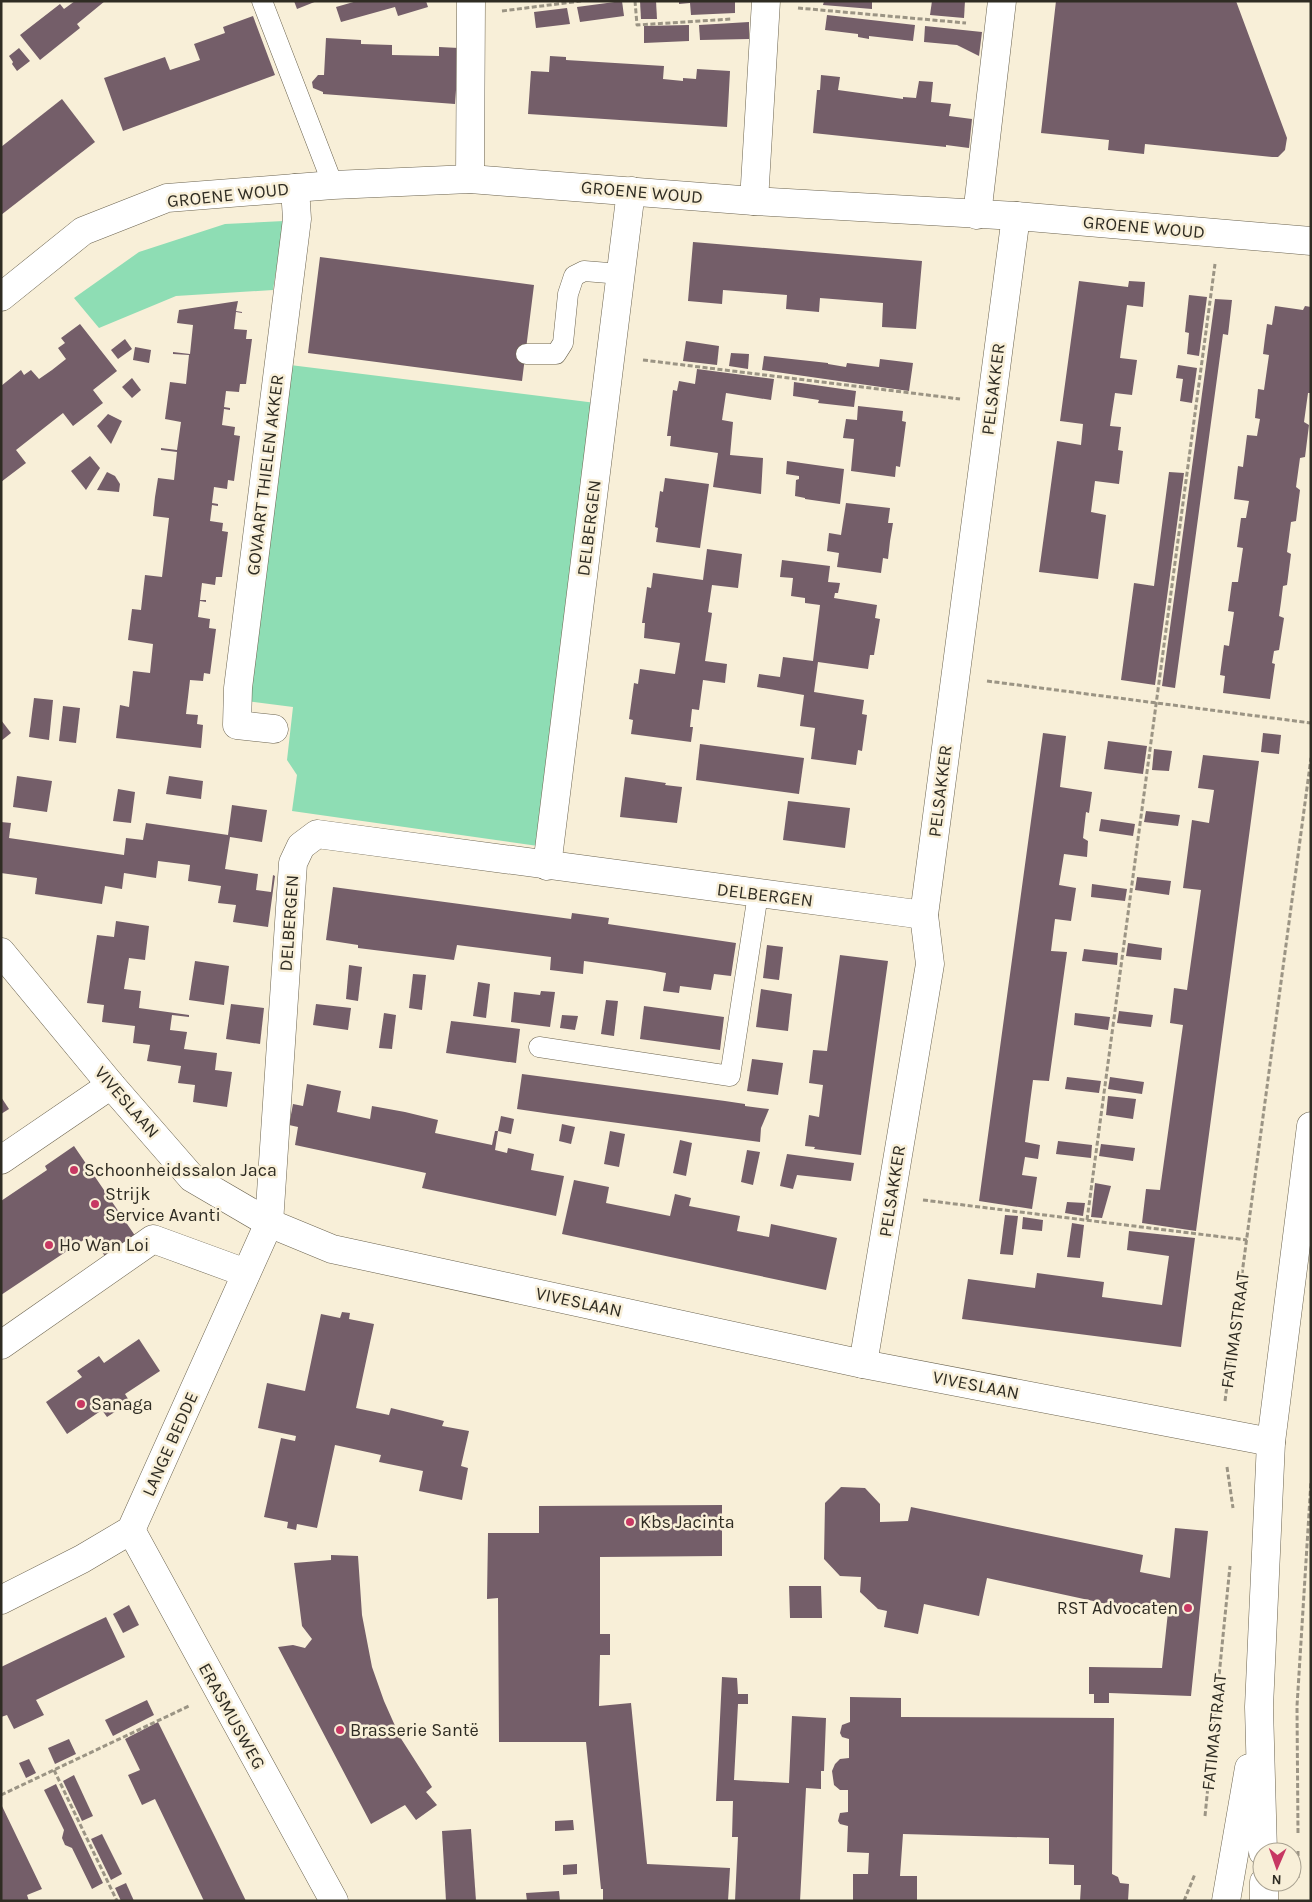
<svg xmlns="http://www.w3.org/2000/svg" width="1312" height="1902" font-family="Karla,sans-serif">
	<rect width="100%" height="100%" fill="#f8efd8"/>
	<!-- green -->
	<g fill="#8eddb4">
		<polygon points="284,221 273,290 176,296 99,328 74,298 139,252 225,224"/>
		<polygon points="290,365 596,403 538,846 292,811 297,775 287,760 293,707 246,701"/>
	</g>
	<!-- building -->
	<g fill="#745e69">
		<polygon points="75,1 105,1 77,24 80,28 40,60 20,35 60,4 64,9"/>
		<polygon points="294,1 317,1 297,9"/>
		<polygon points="357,1 426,1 428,7 398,16 395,7 341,22 336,7"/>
		<polygon points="622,1 624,16 580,22 577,7"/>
		<polygon points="640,1 656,1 657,19 641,19"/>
		<polygon points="679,1 735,1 735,13 691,15 690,3 679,4"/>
		<polygon points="824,1 872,1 872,9 823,5"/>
		<polygon points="932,1 965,1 964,18 930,15"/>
		<polygon points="1056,1 1236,1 1287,138 1285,150 1278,157 1272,157 1145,144 1144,154 1108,150 1109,140 1041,133"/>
		<polygon points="567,8 570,24 536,28 534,12"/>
		<polygon points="827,15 915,25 913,41 869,36 869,39 858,37 858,34 825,30"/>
		<polygon points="253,16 275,75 123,131 104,78 165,57 170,70 200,60 194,44 225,33 223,27"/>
		<polygon points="749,22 749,39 700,40 699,25"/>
		<polygon points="689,25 689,41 644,43 644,26"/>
		<polygon points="925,26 982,32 979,56 957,45 924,42"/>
		<polygon points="326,38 361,40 361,44 392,45 392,55 439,56 439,47 459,48 455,104 323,94 323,92 313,88 312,82 318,75 324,75"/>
		<polygon points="19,48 30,61 17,71 12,64 13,62 9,56"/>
		<polygon points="550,56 566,57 566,60 664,66 663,79 683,81 683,78 696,79 697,69 730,71 727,127 528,114 531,71 549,72"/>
		<polygon points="821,75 840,77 838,90 903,99 903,97 916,98 919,81 933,82 931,102 951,104 949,116 972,119 969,148 946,145 946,147 813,133 817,90 820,90"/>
		<polygon points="62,99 95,142 1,215 1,147"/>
		<polygon points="693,242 922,261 916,329 882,327 883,303 820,298 819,312 786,309 787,295 723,290 722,304 688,301"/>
		<polygon points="320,257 534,285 522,381 308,353"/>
		<polygon points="1079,281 1128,287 1129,281 1145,282 1143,307 1127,305 1120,358 1137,360 1132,395 1115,393 1110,426 1121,427 1118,450 1123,451 1119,484 1095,481 1091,512 1106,515 1098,579 1039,572 1057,441 1081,445 1083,424 1060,421"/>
		<polygon points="1189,295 1207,297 1199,356 1187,354 1189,333 1185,332"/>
		<polygon points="1215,299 1232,300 1228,335 1223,334 1175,688 1162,686"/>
		<polygon points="238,301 236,311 242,312 242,313 236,312 234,329 247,330 246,339 252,339 246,384 240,384 239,392 226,391 224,407 230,408 230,410 224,409 222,425 235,427 234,435 240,436 234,481 228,480 227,489 214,487 212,503 218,504 218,506 212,505 210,521 223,523 222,531 228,532 222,577 216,577 215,585 202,583 200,600 206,600 206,602 200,601 198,617 210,619 209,628 216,629 210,674 204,673 203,681 190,680 186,714 198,715 197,724 203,725 201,748 116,738 120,705 129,707 133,671 150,673 153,644 128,640 132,609 141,610 145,575 162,577 169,518 153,516 155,497 158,478 174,480 177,452 161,450 161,448 177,450 181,422 165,419 170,382 186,384 189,355 173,354 173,352 190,354 193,325 177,323 179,310"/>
		<polygon points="1275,306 1303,310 1305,306 1311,307 1311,393 1308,393 1304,422 1309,425 1305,457 1300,458 1296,487 1300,490 1296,521 1291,522 1287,552 1291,554 1287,585 1283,586 1281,602 1279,616 1284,618 1279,650 1274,651 1272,663 1275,664 1270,699 1223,693 1225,676 1220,675 1224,645 1229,646 1234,612 1228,611 1232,582 1238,582 1243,548 1237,547 1241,518 1246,518 1249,501 1234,499 1238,466 1243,467 1247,435 1257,436 1260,419 1255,418 1258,389 1264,390 1269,355 1263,354 1265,338 1267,324 1272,325"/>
		<polygon points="80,324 117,371 93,390 103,403 73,426 63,413 16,450 26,463 1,482 1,386 21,370 24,375 31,370 39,379 52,370 66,359 58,348 65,343 61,338"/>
		<polygon points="125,339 132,349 118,359 111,350"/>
		<polygon points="686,341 719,346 717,365 683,361"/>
		<polygon points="135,347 151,350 149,363 133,360"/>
		<polygon points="731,353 749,354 748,369 729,366"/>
		<polygon points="764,356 828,363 828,364 846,367 847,363 879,367 880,359 913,363 909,391 762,370"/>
		<polygon points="1178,365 1197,368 1192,403 1180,401 1183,379 1176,378"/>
		<polygon points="697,369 774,379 771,400 726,393 722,420 733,422 730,455 763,458 761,494 713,487 718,453 670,446 671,436 667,436 673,390 677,391 679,381 695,384"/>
		<polygon points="132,378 141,390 132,398 122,387"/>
		<polygon points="794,382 856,391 854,407 818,403 819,400 793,396"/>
		<polygon points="858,406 903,411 902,421 906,422 903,445 900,467 896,466 895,477 851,471 854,439 843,438 846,419 857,420"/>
		<polygon points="108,414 122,421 111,444 97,426"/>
		<polygon points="90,456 100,468 86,490 71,471"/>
		<polygon points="787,461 844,469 840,504 805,499 805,498 795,496 796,480 799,479 799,476 786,474"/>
		<polygon points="107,472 115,476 120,484 119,492 97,490"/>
		<polygon points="1169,472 1184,473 1155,685 1121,680 1134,583 1154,586"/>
		<polygon points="665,478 709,484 700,548 656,542 658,528 655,527 660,491 663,492"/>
		<polygon points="846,503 890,508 888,523 893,523 890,541 888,559 883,558 881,573 837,567 839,553 827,551 829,533 841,535"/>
		<polygon points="707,549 742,554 738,588 712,585 708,612 712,613 705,661 727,664 725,683 703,680 699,710 692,709 690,727 693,727 691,742 631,734 633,720 629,719 634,683 638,684 640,669 675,674 680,643 644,638 645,623 642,623 647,587 651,588 653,573 703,580"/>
		<polygon points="782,560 830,566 828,582 840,583 838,593 835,593 834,598 877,605 875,618 880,619 874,655 870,655 868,669 818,662 814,692 864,700 862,714 867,715 862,751 858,750 856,765 811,759 815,728 800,726 804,695 757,687 759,674 780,677 783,657 813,661 820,605 805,603 805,598 791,596 793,578 780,577"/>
		<polygon points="34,698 53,700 49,740 29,737"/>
		<polygon points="63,706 80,708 76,743 59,741"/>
		<polygon points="1,720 11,733 1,741"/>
		<polygon points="1043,733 1066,736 1060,787 1092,792 1089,813 1086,812 1083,838 1088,841 1087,857 1064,854 1059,885 1076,888 1071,921 1055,919 1051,951 1067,952 1049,1081 1033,1080 1029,1110 1025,1142 1040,1145 1038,1159 1025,1157 1022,1175 1037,1177 1032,1209 979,1201"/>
		<polygon points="1263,733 1281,735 1279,754 1261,752"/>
		<polygon points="1108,741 1147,746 1143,774 1104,769"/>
		<polygon points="700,744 804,758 799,794 696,780"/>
		<polygon points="1154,749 1172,751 1169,771 1152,770"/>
		<polygon points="1203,755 1259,761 1196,1231 1142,1223 1146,1189 1160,1190 1183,1025 1170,1023 1174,988 1187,990 1201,890 1183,888 1192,820 1209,823 1214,790 1198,788"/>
		<polygon points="17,776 52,781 47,812 13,807"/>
		<polygon points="169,776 203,781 201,799 166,794"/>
		<polygon points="625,777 666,783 665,785 682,787 677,823 620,817"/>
		<polygon points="118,789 135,792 131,823 113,821"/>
		<polygon points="788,801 850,808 845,848 783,840"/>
		<polygon points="232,805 267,810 262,842 230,837 225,869 258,874 256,890 271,892 273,875 275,876 268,927 233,922 236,905 218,903 221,886 188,881 190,865 158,861 156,878 124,873 122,889 105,886 102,904 35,894 37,878 1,873 1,822 11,823 9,838 124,855 126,838 143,840 146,823 228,835"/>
		<polygon points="1146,811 1180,815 1178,826 1144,822"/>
		<polygon points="1101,819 1135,824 1133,836 1099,831"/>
		<polygon points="1137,877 1171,881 1169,895 1135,890"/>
		<polygon points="1092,884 1127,889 1125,901 1091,897"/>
		<polygon points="333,887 571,919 572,913 609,918 608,924 736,943 731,976 714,974 711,990 680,986 679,993 663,991 666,973 650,970 584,961 583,974 550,970 551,957 457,945 454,960 358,948 358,945 326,940"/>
		<polygon points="116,921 149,926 145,960 129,958 124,989 141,991 139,1008 189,1015 189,1017 172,1015 170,1030 187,1032 184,1049 217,1053 215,1070 232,1072 227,1107 193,1102 195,1085 178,1083 181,1066 147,1061 150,1045 133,1043 135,1026 102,1022 104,1005 87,1003 97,935 114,937"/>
		<polygon points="1128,943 1162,948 1161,960 1126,956"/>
		<polygon points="767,945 783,947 779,980 763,978"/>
		<polygon points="1084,949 1118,953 1117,965 1082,961"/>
		<polygon points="840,955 888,961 861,1155 814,1149 815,1147 805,1146 809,1115 819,1117 823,1085 809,1083 813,1050 827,1051"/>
		<polygon points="195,961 229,966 224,1005 189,1000"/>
		<polygon points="349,965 362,967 358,1001 346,999"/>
		<polygon points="413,974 426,975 422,1010 409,1008"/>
		<polygon points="478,982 490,984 486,1018 473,1016"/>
		<polygon points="761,989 792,994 788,1031 756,1027"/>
		<polygon points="541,991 555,992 550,1027 511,1022 514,992 540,995"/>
		<polygon points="606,1000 618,1001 614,1036 601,1034"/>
		<polygon points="231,1004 264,1008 260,1044 226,1039"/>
		<polygon points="316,1004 351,1008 348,1030 313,1025"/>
		<polygon points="644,1006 724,1017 720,1050 640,1039"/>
		<polygon points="1119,1011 1153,1015 1151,1027 1117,1023"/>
		<polygon points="384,1013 396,1015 392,1049 379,1048"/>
		<polygon points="1075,1013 1110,1017 1108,1030 1074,1025"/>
		<polygon points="562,1015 578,1016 575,1030 560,1028"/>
		<polygon points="451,1021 520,1029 516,1063 446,1053"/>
		<polygon points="752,1059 783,1063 778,1095 747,1091"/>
		<polygon points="522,1074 725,1101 745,1104 745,1106 769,1109 761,1128 760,1142 551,1114 517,1109"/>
		<polygon points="1067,1077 1101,1081 1099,1093 1065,1089"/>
		<polygon points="1110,1077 1144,1082 1142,1094 1108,1089"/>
		<polygon points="307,1084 341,1091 337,1112 370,1119 372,1106 405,1112 438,1120 435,1133 492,1145 495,1131 498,1131 501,1116 514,1119 511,1134 498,1131 495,1150 507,1153 508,1148 534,1154 531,1170 564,1176 556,1216 422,1188 426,1173 295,1145 298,1127 289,1125 293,1104 303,1106"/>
		<polygon points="1108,1096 1136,1099 1133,1119 1106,1115"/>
		<polygon points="1,1097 9,1109 1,1114"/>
		<polygon points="562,1124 575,1127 571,1144 559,1141"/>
		<polygon points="610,1131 625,1134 619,1167 604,1164"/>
		<polygon points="680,1140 692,1143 686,1176 673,1173"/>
		<polygon points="1058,1141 1092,1145 1091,1158 1056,1154"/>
		<polygon points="1101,1144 1135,1148 1133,1161 1099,1156"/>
		<polygon points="74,1146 138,1240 108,1261 91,1235 1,1295 1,1201 47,1170 45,1166"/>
		<polygon points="747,1150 760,1152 753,1185 741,1182"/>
		<polygon points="787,1154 854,1163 851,1181 797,1175 793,1189 780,1186"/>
		<polygon points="574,1180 609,1187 606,1203 670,1216 675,1194 691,1198 689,1206 740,1216 737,1231 769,1237 771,1224 837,1238 826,1290 562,1234"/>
		<polygon points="1095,1183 1111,1186 1102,1218 1091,1217"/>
		<polygon points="1067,1202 1085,1203 1083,1216 1065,1213"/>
		<polygon points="1005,1215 1018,1216 1013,1255 1000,1254"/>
		<polygon points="1023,1217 1043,1220 1042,1231 1022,1229"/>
		<polygon points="1072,1223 1084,1225 1080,1258 1067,1257"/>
		<polygon points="1129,1231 1195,1238 1181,1347 962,1319 968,1279 1035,1288 1037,1273 1104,1282 1102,1297 1162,1305 1169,1256 1127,1250"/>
		<polygon points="342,1312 350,1313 349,1319 374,1324 356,1408 389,1415 391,1408 444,1421 442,1426 469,1431 461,1466 468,1468 462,1500 419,1491 423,1471 379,1462 381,1455 335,1445 317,1528 297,1524 296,1530 287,1528 288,1522 264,1517 281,1438 295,1441 296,1436 258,1428 267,1383 305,1391 321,1314 340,1318"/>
		<polygon points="139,1339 160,1371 125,1394 130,1402 107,1417 102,1410 67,1434 46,1402 82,1377 77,1371 99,1356 104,1363"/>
		<polygon points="841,1487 865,1488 880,1504 880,1522 908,1521 911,1507 1143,1555 1140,1572 1170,1578 1175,1528 1208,1531 1191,1696 1109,1693 1109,1703 1094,1703 1094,1694 1089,1694 1089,1667 1162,1668 1168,1612 1132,1604 1130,1609 987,1578 979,1616 924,1604 918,1634 884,1627 887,1611 878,1609 860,1592 861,1577 840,1576 824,1559 825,1503"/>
		<polygon points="722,1505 722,1556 600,1557 600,1634 610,1634 610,1655 600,1655 599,1706 631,1703 647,1864 730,1868 728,1901 603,1901 603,1889 601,1889 586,1742 499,1742 498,1598 487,1599 488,1533 539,1533 539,1506"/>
		<polygon points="331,1555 358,1556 362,1615 372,1667 384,1701 400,1737 432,1787 426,1792 437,1805 416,1820 405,1805 371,1824 278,1647 293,1645 305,1648 312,1639 302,1626 294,1563 331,1560"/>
		<polygon points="789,1586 821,1586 822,1618 790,1618"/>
		<polygon points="129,1605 139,1625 123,1633 113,1614"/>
		<polygon points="106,1617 125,1657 36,1700 44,1715 14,1729 7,1715 1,1717 1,1667"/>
		<polygon points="722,1677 737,1678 738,1694 748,1694 748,1704 738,1704 734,1780 789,1783 792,1716 826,1718 824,1771 821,1771 821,1789 806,1788 800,1901 735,1901 738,1837 732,1837 733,1801 716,1801"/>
		<polygon points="850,1697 901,1698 901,1717 1114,1718 1112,1874 1118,1877 1120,1883 1129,1884 1128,1901 1080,1901 1081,1885 1074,1885 1074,1865 1049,1864 1049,1838 903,1834 900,1876 917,1876 917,1901 853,1901 853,1874 868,1874 869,1853 847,1852 848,1826 840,1824 838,1821 840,1813 848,1812 848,1790 840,1790 834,1785 832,1771 835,1764 840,1759 849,1758 849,1739 842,1737 840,1733 842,1725 850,1722"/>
		<polygon points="147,1700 154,1715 113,1736 105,1720"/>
		<polygon points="158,1722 216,1839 246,1901 204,1901 155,1799 142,1805 128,1775 140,1770 125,1739"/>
		<polygon points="69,1739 76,1754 55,1764 48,1748"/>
		<polygon points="29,1759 36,1773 26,1778 19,1763"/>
		<polygon points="74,1775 93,1816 82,1821 63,1781"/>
		<polygon points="56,1784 103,1883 92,1889 72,1848 65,1845 62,1838 64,1830 44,1790"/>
		<polygon points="1,1804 42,1889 27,1895 29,1901 1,1901"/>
		<polygon points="573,1820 574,1830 555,1831 555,1821"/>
		<polygon points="471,1829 476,1901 446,1901 442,1831"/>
		<polygon points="102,1834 122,1874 111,1880 91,1839"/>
		<polygon points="577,1864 577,1874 563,1875 563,1865"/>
		<polygon points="126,1883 134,1901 121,1901 115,1888"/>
		<polygon points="559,1891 560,1901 527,1901 526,1893"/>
	</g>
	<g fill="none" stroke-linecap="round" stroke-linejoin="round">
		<!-- service casing -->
		<g stroke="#6c6450" stroke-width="21">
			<g id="service">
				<polyline points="262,1 333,185"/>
				<polyline points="526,354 556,354 563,343 568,294 574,276 584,271 621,274"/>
				<polyline points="539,1047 730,1076 758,894"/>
			</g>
		</g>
		<!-- pedestrian casing -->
		<g stroke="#6c6450" stroke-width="29">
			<polyline id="pedestrian" points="1,1345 153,1239 246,1273"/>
		</g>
		<!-- minor casing -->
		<g stroke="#6c6450" stroke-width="29">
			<g id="minor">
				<polyline points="470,179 471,1"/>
				<polyline points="754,201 766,1"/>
				<polyline points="977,215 1002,1"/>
				<polyline points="1,297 83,231 167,198 333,185 470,179 754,201 1016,216 1311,241"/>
				<polyline points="274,729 237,725 238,688 297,219 295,188"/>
				<polyline points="547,866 631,191"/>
				<polyline points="1,952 111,1085 192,1178 269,1223 332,1249 863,1364 1271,1442"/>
				<polyline points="1,1160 111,1085"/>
				<polyline points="863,1364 930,964 924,915 1016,216"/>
				<polyline points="131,1530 334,1901"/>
				<polyline points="1,1600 82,1559 131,1530 269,1223 293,863 301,846 317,834 924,915"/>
			</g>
		</g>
		<!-- secondary casing -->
		<g stroke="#6c6450" stroke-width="29">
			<g id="secondary">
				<polyline points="1263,1852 1259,1707 1271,1442 1311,1126"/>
				<polyline points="1264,1882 1264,1901"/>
				<polyline points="1226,1901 1249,1768"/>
			</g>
		</g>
		<!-- path -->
		<g stroke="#9b9484" stroke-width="3" stroke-dasharray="5 2.5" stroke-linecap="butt">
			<polyline points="635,1 637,25 732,19"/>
			<polyline points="798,8 966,23"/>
			<polyline points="502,11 581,1"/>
			<polyline points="643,360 960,399"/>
			<polyline points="987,681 1311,723"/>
			<polyline points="923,1200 1247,1240"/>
			<polyline points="1087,1220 1215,264"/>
			<polyline points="1225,1401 1311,758"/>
			<polyline points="1227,1467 1233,1508"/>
			<polyline points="54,1770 117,1901"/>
			<polyline points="1,1795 189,1706"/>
			<polyline points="1205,1816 1230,1566"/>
			<polyline points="1298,1833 1297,1706 1311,1481"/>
			<polyline points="1298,1851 1298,1878"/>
			<polyline points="1184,1901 1195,1874"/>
		</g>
		<!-- service -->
		<use href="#service" stroke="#fff" stroke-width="20"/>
		<!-- pedestrian -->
		<use href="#pedestrian" stroke="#fff" stroke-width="28"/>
		<!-- minor -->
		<use href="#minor" stroke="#fff" stroke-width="28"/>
		<!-- secondary -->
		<use href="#secondary" stroke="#fff" stroke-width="28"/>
	</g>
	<!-- markers -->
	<g fill="#c73863" stroke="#f8efd8" stroke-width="2">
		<circle cx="74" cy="1170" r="5"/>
		<circle cx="95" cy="1204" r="5"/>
		<circle cx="49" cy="1245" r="5"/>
		<circle cx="81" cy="1404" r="5"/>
		<circle cx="630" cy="1522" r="5"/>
		<circle cx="1188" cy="1608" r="5"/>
		<circle cx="340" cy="1730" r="5"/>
	</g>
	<g text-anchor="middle" stroke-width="5" stroke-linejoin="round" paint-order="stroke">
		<!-- street labels -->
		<g font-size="18" fill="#2f2c23" stroke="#f8efd8">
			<text transform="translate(642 192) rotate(5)" y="6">GROENE WOUD</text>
			<text transform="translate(228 195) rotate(-6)" y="6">GROENE WOUD</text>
			<text transform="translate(1144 227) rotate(5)" y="6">GROENE WOUD</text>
			<text transform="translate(993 389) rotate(-83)" y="6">PELSAKKER</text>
			<text transform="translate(265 475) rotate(-83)" y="6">GOVAART THIELEN AKKER</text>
			<text transform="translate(589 528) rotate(-83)" y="6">DELBERGEN</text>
			<text transform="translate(940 791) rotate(-83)" y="6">PELSAKKER</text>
			<text transform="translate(765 895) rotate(7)" y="6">DELBERGEN</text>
			<text transform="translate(289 923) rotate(-86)" y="6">DELBERGEN</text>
			<text transform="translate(127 1102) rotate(49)" y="6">VIVESLAAN</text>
			<text transform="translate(892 1191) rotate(-81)" y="6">PELSAKKER</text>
			<text transform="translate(579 1302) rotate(12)" y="6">VIVESLAAN</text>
			<text transform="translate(1235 1330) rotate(-82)" y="6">FATIMASTRAAT</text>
			<text transform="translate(976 1385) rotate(11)" y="6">VIVESLAAN</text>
			<text transform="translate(170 1444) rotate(-66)" y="6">LANGE BEDDE</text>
			<text transform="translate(232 1716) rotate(61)" y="6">ERASMUSWEG</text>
			<text transform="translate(1214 1732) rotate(-84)" y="6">FATIMASTRAAT</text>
		</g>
		<!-- poi labels -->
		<g font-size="18" fill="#2f2c23" stroke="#f8efd8" text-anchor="start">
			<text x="84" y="1176">Schoonheidssalon Jaca</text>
			<text x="105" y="1200">Strijk<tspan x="105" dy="21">Service Avanti</tspan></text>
			<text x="59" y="1251">Ho Wan Loi</text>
			<text x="91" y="1410">Sanaga</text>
			<text x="640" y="1528">Kbs Jacinta</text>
			<text x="1178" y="1614" text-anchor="end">RST Advocaten</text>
			<text x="350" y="1736">Brasserie Santë</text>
		</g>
	</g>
	<!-- border -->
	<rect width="1312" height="1902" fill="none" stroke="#2f2c23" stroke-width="5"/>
	<!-- north arrow -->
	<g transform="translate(1277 1867) rotate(182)"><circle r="24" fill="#f8efd8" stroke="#a8a190"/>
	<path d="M0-4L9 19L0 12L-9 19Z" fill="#c73863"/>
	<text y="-8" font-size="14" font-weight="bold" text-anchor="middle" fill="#2f2c23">N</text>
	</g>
</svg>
